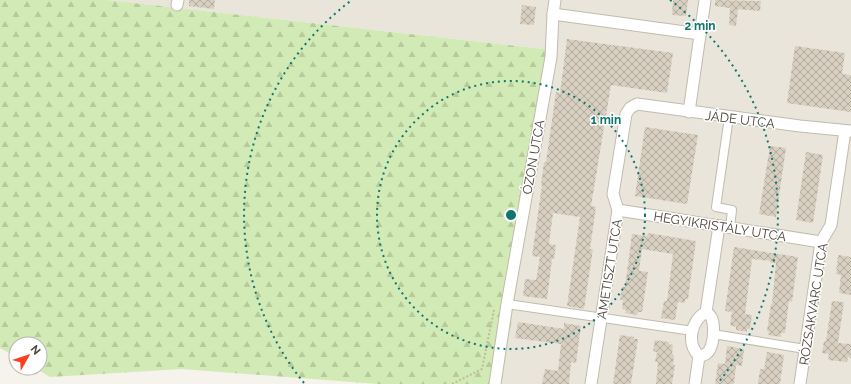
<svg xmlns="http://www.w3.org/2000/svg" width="851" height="384" font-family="Raleway,sans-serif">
	<defs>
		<pattern id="forest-firs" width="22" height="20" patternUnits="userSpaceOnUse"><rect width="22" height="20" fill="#d2eab5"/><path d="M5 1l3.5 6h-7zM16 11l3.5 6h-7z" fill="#b6ca9c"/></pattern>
		<pattern id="building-cross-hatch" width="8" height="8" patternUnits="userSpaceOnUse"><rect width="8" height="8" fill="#d8cfc1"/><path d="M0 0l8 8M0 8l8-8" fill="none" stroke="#b1aa9e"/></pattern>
	</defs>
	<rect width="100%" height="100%" fill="#f6f3ec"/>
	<!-- residential -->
	<polygon fill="#eae5da" points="107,0 851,0 851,384 502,384 553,50"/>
	<!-- forest -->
	<polygon fill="url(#forest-firs)" points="0,0 107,0 553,50 502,384 378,384 182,369 50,377 35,368 40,368 40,344 16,344 16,357 0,348"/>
	<!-- building -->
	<g fill="url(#building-cross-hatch)">
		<polygon points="189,0 215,0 214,9 189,6"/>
		<polygon points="673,0 688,0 686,16 672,15"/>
		<polygon points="715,0 761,1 760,11 738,9 736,26 729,25 730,8 715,6"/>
		<polygon points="522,5 536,7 534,25 520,24"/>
		<polygon points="567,39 673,53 667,93 611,85 591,206 596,207 590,249 593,249 584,309 567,306 580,217 553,213 549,244 556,245 554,259 552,259 547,299 523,296 525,279 536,280 540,257 532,256 542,185 541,185 544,162 546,162 556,92 560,93"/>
		<polygon points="795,46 845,53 842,74 851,75 851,112 787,103"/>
		<polygon points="645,127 698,135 687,204 635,196"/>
		<polygon points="770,146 786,148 776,217 759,214"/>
		<polygon points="806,152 823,155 813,223 796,220"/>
		<polygon points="648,233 696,241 688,299 685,299 685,303 678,302 675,320 661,318 664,301 667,301 673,254 642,249 639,271 648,272 642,312 638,312 637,315 625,313 626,310 622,309 623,300 620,300 622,287 625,287 632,234 647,236"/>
		<polygon points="734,247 798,257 792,302 789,301 785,333 781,333 781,337 768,335 769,331 767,331 771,304 772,304 776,263 770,263 771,261 752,259 745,314 752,315 750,329 747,329 747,332 736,330 736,327 730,325 732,312 725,311"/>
		<polygon points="838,255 851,257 851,295 839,293 841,275 836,274"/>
		<polygon points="832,301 844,302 838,343 851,344 851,358 848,357 847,362 828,360 829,354 822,353 824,341 826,341"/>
		<polygon points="518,322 564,329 564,323 581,326 576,363 571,362 569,384 542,384 545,369 558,371 561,344 515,338"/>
		<polygon points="620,335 634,337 634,339 638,339 631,384 613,384"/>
		<polygon points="655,340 669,342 669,344 673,345 672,354 674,355 673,365 675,365 672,384 656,384 658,362 655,362 657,352 653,351"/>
		<polygon points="727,346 744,349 742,366 736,365 734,384 715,384 718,363 725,364"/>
		<polygon points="767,352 784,355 780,384 758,384 760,369 764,369"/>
	</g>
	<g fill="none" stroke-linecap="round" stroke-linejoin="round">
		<!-- pedestrian casing -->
		<g stroke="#c2bbae" stroke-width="10">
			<g id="pedestrian">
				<polyline points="729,117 716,207 732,210 730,228"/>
				<polyline points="507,304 693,331"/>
				<polyline points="713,334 805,349"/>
			</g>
		</g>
		<!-- minor casing -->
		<g stroke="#c2bbae" stroke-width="13">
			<g id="minor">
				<polyline points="177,5 178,0"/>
				<polyline points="553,14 700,34"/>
				<polyline points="689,112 705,0"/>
				<polyline points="618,210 821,242"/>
				<path d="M 699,356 C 702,356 704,355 706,354 C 714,348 715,328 712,319 C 711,316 709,314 706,312"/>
				<polyline points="495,384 507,304 551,57 553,14 555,0"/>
				<polyline points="591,384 618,210 613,194 626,114 630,108 637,104 800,126 851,131"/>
				<path d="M 695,384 L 699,356 C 686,343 691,321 706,312 L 719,226"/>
				<polyline points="800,384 821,242 831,225 845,131"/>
			</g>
		</g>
		<!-- path -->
		<polyline stroke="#c4b79f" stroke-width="2" stroke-dasharray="2 2" stroke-linecap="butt" points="452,384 482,369 494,310"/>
		<!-- pedestrian -->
		<use href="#pedestrian" stroke="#fff" stroke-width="8"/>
		<!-- minor -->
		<use href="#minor" stroke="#fff" stroke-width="11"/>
	</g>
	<!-- distance rings -->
	<g fill="none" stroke="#0f766e" stroke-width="2" stroke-dasharray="2 4">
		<circle cx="511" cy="215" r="134"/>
		<path d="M304 383A267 267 0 0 1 352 0M670 0A267 267 0 0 1 718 383"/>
	</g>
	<g text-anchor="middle" stroke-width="3" stroke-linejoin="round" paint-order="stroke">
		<!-- street labels -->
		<g font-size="13" fill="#4b4439" stroke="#fff">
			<text transform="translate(740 119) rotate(7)" y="5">JÁDE UTCA</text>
			<text transform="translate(533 157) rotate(-80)" y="5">ÓZON UTCA</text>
			<text transform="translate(720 226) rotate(9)" y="5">HEGYIKRISTÁLY UTCA</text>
			<text transform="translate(609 269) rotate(-81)" y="5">AMETISZT UTCA</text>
			<text transform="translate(813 304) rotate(-81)" y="5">RÓZSAKVARC UTCA</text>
		</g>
	</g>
	<circle cx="511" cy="215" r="6" fill="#0f766e" stroke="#fff" stroke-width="2"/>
	<g font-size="12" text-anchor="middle" font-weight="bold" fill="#0f766e" stroke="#fff" stroke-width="3" stroke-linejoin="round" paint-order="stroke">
		<text x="700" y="30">2 min</text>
		<text x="606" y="124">1 min</text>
	</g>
	<!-- north arrow -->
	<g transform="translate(28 356) rotate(51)"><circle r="19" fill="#ffffff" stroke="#b7b4b0"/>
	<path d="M0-3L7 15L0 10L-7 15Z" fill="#fc3f1d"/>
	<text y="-6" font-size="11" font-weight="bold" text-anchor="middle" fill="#4b4439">N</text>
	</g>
</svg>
